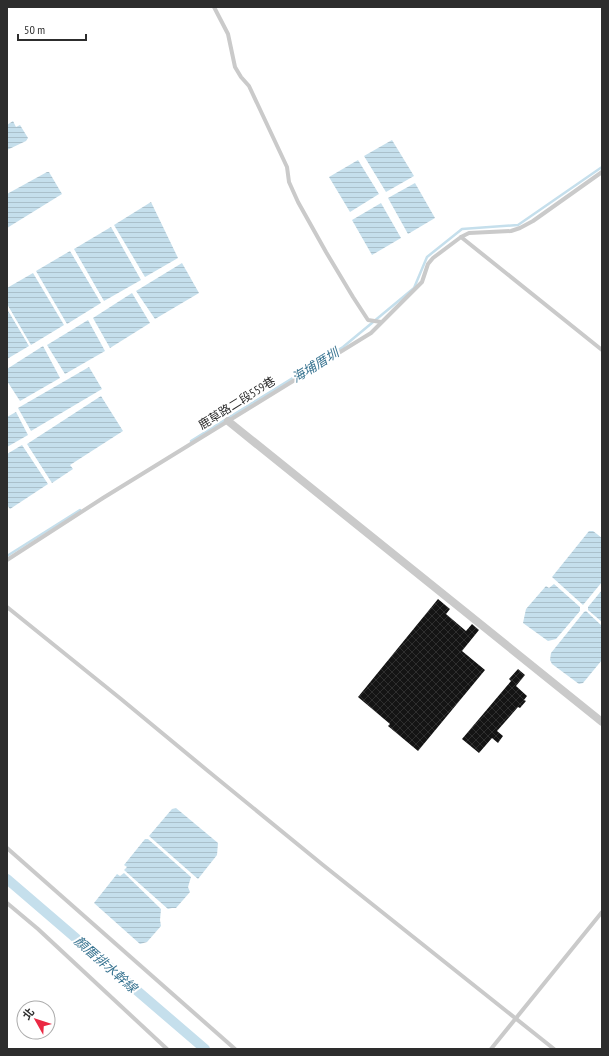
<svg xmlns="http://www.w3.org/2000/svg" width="609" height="1056" font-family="'PT Sans Narrow','Noto Sans TC',sans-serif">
	<defs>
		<pattern id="water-rules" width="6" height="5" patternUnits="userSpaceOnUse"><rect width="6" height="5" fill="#c5dfec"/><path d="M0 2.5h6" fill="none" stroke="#aac0cb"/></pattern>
		<pattern id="building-cross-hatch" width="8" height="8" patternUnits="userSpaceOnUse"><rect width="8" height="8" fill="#141414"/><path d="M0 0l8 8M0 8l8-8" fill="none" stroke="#2e2e2e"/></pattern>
	</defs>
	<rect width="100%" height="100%" fill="#fff"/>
	<!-- water -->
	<g fill="url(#water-rules)">
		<polygon points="13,121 16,127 20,125 28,138 26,141 7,150 7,125"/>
		<polygon points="392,140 414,176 386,192 364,156"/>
		<polygon points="358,160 379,194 350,212 329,177"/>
		<polygon points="47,172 49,172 62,194 7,228 7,194"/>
		<polygon points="415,183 435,218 408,234 388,198"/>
		<polygon points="151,202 178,258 145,277 114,225"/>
		<polygon points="381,203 401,238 372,255 352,220"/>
		<polygon points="111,227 141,280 104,301 74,249"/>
		<polygon points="70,251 101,303 67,324 36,271"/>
		<polygon points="182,263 199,293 155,319 136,291"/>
		<polygon points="33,273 64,325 31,345 7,304 7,288"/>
		<polygon points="132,293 150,323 110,348 93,318"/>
		<polygon points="7,309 29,346 7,359"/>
		<polygon points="88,320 105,351 65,374 47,345"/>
		<polygon points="43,346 60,378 20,401 7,381 7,369"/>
		<polygon points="89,367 102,389 31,431 18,408"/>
		<polygon points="101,396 123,431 70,465 73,469 52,483 27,444"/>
		<polygon points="16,412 28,435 7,447 7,417"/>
		<polygon points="22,445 48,484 10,509 7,505 7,454"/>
		<polygon points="589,531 593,531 602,538 602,582 583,605 552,577"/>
		<polygon points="554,584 580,607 580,611 556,639 548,641 523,623 526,609 546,586 549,588"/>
		<polygon points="602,590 602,622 588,610 588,607"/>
		<polygon points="586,611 602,626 602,660 583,683 579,684 552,664 550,660 551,653 584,612"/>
		<polygon points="176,808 218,843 217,855 198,879 149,836 172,809"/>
		<polygon points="145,839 148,839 191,877 188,887 190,892 176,908 172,908 168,909 124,870 127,867 124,865"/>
		<polygon points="124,873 161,909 160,920 161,926 147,942 140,944 94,903 117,874 120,876"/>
	</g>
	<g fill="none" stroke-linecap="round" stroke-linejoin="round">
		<!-- stream -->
		<g stroke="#c5dfec" stroke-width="2.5">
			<polyline points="191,441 343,347 414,288 427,257 462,229 518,225 602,167"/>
			<polyline points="7,556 80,510"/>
		</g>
		<!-- canal -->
		<polyline stroke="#c5dfec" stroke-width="10" points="7,879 205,1049"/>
	</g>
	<!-- building -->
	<g fill="url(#building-cross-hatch)">
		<polygon points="438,599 450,609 446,614 466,631 472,624 479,630 462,651 485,670 418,751 388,726 390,724 358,697"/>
		<polygon points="518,669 525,675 516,686 527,696 524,700 526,701 520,708 518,707 497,731 503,736 498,743 492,738 479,753 462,739 511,681 509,679"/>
	</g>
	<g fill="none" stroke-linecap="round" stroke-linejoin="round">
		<!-- service -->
		<g stroke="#cacaca" stroke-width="4">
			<polyline points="214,7 228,34 235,67 241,77 249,86 287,167 289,182 298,202 326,252 353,297 368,320 381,322"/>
			<polyline points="461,237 602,350"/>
			<polyline points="7,560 103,498 371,333 422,282 428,264 433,258 461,237 469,233 511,231 520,228 533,221 602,172"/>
			<polyline points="7,607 121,699 208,771 323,865 554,1049"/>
			<polyline points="7,848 235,1049"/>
			<polyline points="7,903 38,929 167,1049"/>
			<polyline points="491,1049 602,912"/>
		</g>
		<!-- minor -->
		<polyline stroke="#cacaca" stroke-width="8" points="228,421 602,722"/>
	</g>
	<g text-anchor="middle" stroke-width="4" stroke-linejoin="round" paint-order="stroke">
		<!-- street labels -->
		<g font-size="12" fill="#2d2d2d" stroke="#fff">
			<text transform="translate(237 403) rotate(-32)" y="4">鹿草路二段559巷</text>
		</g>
		<!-- water labels -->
		<g font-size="13" font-style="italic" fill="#397491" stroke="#fff">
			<text transform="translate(315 365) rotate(-32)" y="5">海埔厝圳</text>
			<text transform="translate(106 964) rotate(41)" y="5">顏厝排水幹線</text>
		</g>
	</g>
	<!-- border -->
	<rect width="609" height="1056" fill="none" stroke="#2d2d2d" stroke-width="16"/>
	<!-- north arrow -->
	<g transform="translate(36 1020) rotate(309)"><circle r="19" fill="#ffffff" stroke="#ababab"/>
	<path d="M0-3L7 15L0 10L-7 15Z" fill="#ea2943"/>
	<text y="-6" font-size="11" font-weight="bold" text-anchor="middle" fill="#2d2d2d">北</text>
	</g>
	<!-- scale -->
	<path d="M18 34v6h68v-6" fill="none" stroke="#2d2d2d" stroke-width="2"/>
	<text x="24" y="34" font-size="12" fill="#2d2d2d" stroke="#ffffff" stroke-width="3" paint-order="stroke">50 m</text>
</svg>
